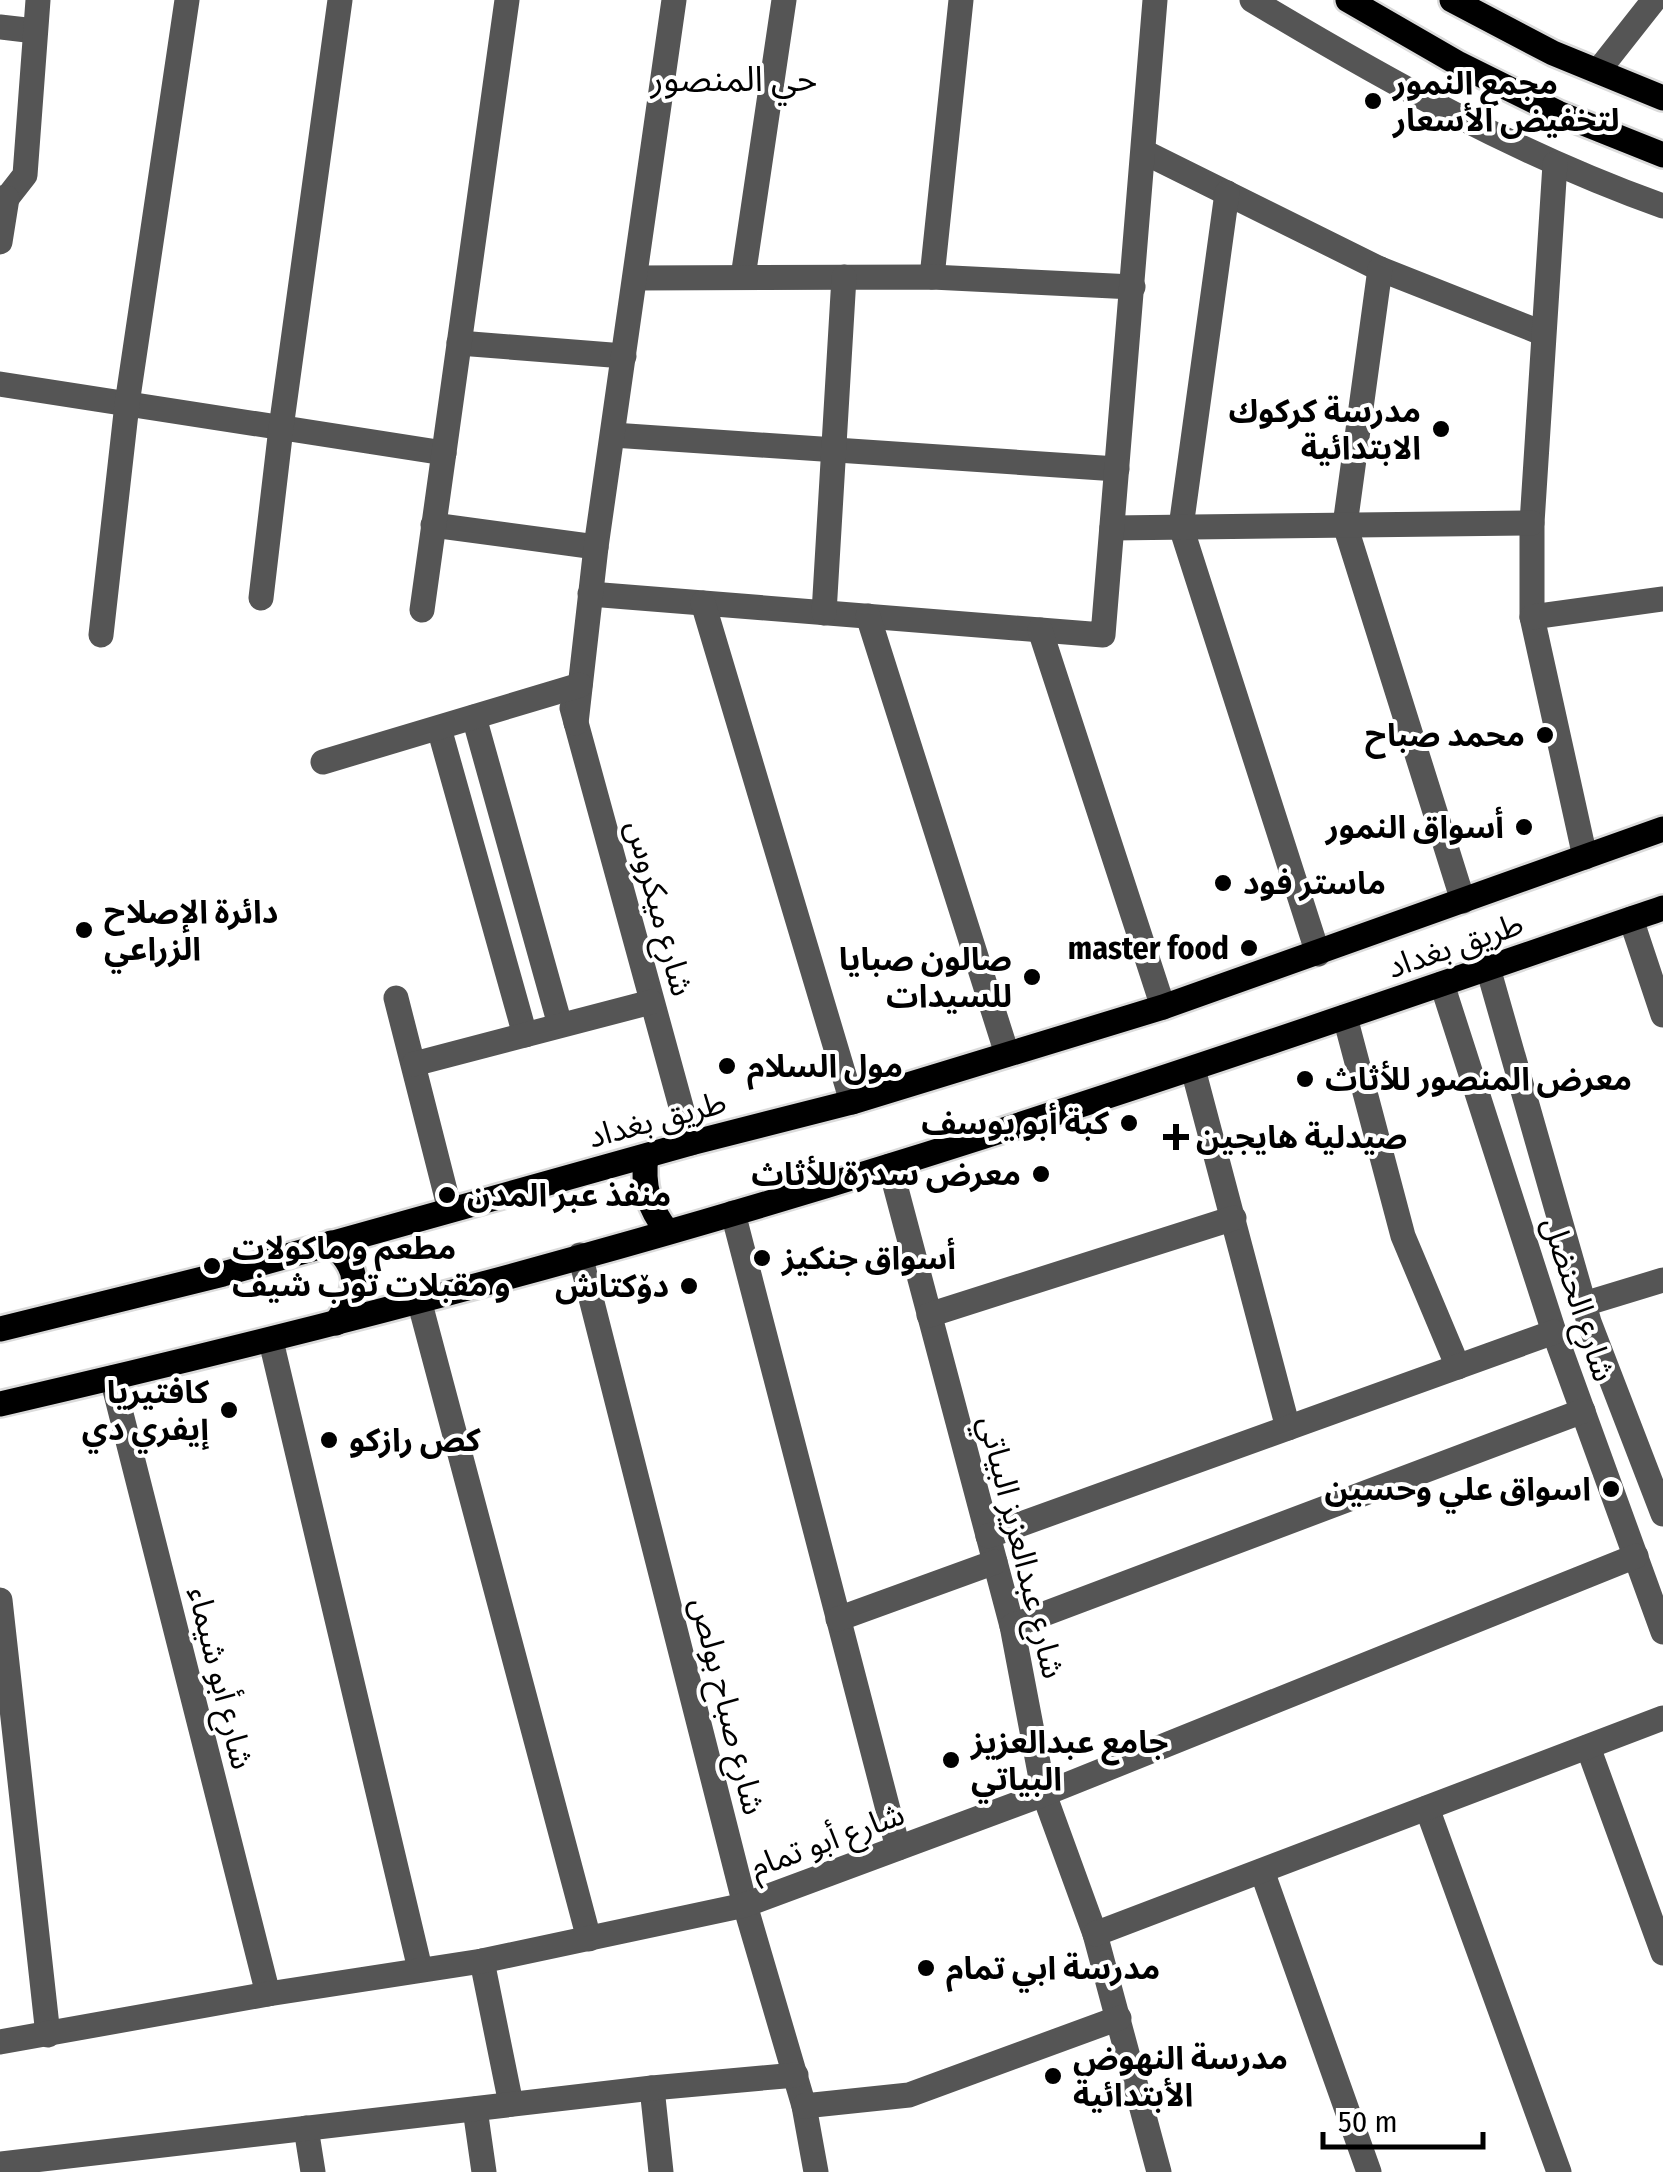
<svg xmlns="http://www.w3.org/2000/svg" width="1663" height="2172" font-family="'Fira Sans Condensed','Noto Sans Arabic',sans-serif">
	<rect width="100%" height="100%" fill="#fff"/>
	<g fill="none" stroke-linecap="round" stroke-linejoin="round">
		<!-- major casing -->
		<g stroke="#dbdbdb" stroke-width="30">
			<g id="major">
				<polyline points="1348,0 1459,64 1558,113 1663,155"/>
				<polyline points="1452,0 1553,53 1663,98"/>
				<path d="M 646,1156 C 642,1186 649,1208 667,1231"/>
				<path d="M 331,1243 C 363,1271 358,1290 336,1323"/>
				<polyline points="0,1329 223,1274 691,1143 852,1102 1163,1007 1663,829"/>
				<path d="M 0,1404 C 300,1335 599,1257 893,1165 C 1152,1084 1407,996 1663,908"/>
			</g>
		</g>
		<!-- minor -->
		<g stroke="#555" stroke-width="25">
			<path d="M 1252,0 C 1384,79 1517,154 1663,206"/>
			<polyline points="0,27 35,31"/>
			<polyline points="1598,71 1654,0"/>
			<polyline points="1144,152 1380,269 1542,333"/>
			<polyline points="1555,164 1532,523 1532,617 1585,857"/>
			<polyline points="1227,193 1181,527 1318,954"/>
			<polyline points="0,207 25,175 38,0"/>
			<polyline points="0,242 7,198 1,198"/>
			<polyline points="1380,269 1345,525 1463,901"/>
			<polyline points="743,277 784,0"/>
			<polyline points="932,277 961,0"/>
			<polyline points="635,278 932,277 1133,287"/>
			<polyline points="459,343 624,356"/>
			<polyline points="0,384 444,453"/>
			<polyline points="613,435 1117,469"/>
			<polyline points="433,525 596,547"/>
			<polyline points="1112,528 1532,523"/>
			<polyline points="590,594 1103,635 1155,0"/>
			<polyline points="261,598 281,428 340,0"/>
			<polyline points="703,603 852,1102"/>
			<polyline points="422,610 507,0"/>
			<polyline points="824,613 844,277"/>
			<polyline points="868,616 1007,1054"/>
			<polyline points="1532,617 1663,599"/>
			<polyline points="1040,630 1163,1007"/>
			<polyline points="101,635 127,404 187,0"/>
			<polyline points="572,708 691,1143"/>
			<polyline points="474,717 560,1025"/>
			<polyline points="576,723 596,547 674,0"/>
			<polyline points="439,728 525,1035"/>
			<polyline points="323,762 580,685"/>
			<polyline points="1631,919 1663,1015"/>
			<polyline points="1488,968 1589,1322 1663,1514"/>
			<polyline points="1442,984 1554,1332 1663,1632"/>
			<polyline points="396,998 450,1210"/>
			<polyline points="1345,1017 1403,1236 1458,1367"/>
			<polyline points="414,1064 651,1002"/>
			<polyline points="1193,1069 1288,1428"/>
			<polyline points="890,1166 1012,1626 1044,1794 1095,1934 1159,2172"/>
			<polyline points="733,1213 898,1848"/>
			<polyline points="580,1255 745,1905 804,2106 816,2172"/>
			<polyline points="419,1300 589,1939"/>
			<polyline points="1584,1304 1663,1280"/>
			<polyline points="929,1315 1234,1218"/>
			<polyline points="271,1341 420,1969"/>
			<polyline points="112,1378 268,1994"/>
			<polyline points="988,1536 1554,1332"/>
			<polyline points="0,1600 48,2035"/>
			<polyline points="838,1619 995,1562"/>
			<polyline points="1012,1626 1583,1411"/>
			<polyline points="1588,1747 1663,1953"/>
			<polyline points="1427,1808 1559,2172"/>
			<polyline points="1262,1871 1369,2172"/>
			<polyline points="1095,1934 1663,1718"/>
			<polyline points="482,1961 511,2104"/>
			<polyline points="0,2042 268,1994 482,1961 745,1905 1044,1794 1636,1556"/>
			<polyline points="652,2088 661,2172"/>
			<polyline points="804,2106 909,2095 1119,2018"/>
			<polyline points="475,2109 484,2172"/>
			<polyline points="306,2128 313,2172"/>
			<polyline points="0,2164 652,2088 796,2075"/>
		</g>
		<!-- major -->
		<use href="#major" stroke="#000" stroke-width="25"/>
	</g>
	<!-- markers -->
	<g fill="#000" stroke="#fff" stroke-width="4">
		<circle cx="1373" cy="101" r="10"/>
		<circle cx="1441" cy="429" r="10"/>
		<circle cx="1545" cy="735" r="10"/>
		<circle cx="1524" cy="827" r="10"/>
		<circle cx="1223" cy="883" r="10"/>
		<circle cx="84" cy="930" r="10"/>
		<circle cx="1249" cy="948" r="10"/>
		<circle cx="1032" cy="977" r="10"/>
		<circle cx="727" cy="1066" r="10"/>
		<circle cx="1305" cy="1079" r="10"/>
		<circle cx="1129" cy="1123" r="10"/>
		<path d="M1171 1122h10v10h10v10h-10v10h-10v-10h-10v-10h10z"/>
		<circle cx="1041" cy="1174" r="10"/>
		<circle cx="447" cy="1195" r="10"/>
		<circle cx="762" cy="1258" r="10"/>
		<circle cx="212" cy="1266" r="10"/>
		<circle cx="689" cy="1286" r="10"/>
		<circle cx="229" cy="1410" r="10"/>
		<circle cx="329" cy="1440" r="10"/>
		<circle cx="1611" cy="1489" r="10"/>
		<circle cx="951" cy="1760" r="10"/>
		<circle cx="926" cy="1968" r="10"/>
		<circle cx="1053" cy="2076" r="10"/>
	</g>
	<g text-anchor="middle" stroke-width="8" stroke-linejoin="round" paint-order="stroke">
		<!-- poi labels -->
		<g font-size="32" font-weight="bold" fill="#000" stroke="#fff" text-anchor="start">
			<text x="1393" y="94">مجمع النمور<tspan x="1393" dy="37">لتخفيض الأسعار</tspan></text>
			<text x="1421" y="422" text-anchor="end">مدرسة كركوك<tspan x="1421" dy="37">الابتدائية</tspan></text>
			<text x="1525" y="746" text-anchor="end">محمد صباح</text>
			<text x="1504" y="838" text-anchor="end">أسواق النمور</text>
			<text x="1243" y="894">ماستر فود</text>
			<text x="104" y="923">دائرة الإصلاح<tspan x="104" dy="37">الزراعي</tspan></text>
			<text x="1229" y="959" text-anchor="end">master food</text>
			<text x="1012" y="970" text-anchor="end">صالون صبايا<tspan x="1012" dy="37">للسيدات</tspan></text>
			<text x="747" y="1077">مول السلام</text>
			<text x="1325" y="1090">معرض المنصور للأثاث</text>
			<text x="1109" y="1134" text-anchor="end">كبة أبو يوسف</text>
			<text x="1196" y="1148">صيدلية هايجين</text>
			<text x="1021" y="1185" text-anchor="end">معرض سدرة للأثاث</text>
			<text x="467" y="1206">منفذ عبر المدن</text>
			<text x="232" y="1259">مطعم و ماكولات<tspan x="232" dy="37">و مقبلات توب شيف</tspan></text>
			<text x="782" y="1269">أسواق جنكيز</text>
			<text x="669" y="1297" text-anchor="end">دۆکتاش</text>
			<text x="209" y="1403" text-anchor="end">كافتيريا<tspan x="209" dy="37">إيفري دي</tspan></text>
			<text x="349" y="1451">كص رازكو</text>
			<text x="1591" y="1500" text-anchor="end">اسواق علي وحسين</text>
			<text x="971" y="1753">جامع عبدالعزيز<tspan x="971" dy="37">البياتي</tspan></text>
			<text x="946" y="1979">مدرسة ابي تمام</text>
			<text x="1073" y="2069">مدرسة النهوض<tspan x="1073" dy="37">الأبتدائية</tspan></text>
		</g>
		<!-- street labels -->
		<g font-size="32" fill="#000" stroke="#fff">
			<text transform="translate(660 908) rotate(75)" y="11">شارع ميكروس</text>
			<text transform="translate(1455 945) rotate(-19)" y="11">طريق بغداد</text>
			<text transform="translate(657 1119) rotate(-15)" y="11">طريق بغداد</text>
			<text transform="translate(1579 1299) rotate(72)" y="11">شارع الحنضل</text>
			<text transform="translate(1022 1547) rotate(76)" y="11">شارع عبدالعزيز البياتي</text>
			<text transform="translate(221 1678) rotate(76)" y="11">شارع أبو شيماء</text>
			<text transform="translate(728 1706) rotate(76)" y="11">شارع صباح بولص</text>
			<text transform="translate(827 1840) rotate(-20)" y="11">شارع أبو تمام</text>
		</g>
		<!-- neighbourhood labels -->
		<g font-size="35" fill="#000" stroke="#fff">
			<text x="734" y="91">حي المنصور</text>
		</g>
	</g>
	<!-- scale -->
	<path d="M1323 2132v15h160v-15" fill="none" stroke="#000000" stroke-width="5"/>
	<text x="1338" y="2132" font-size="30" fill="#000000" stroke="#ffffff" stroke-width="8" paint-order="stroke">50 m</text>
</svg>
